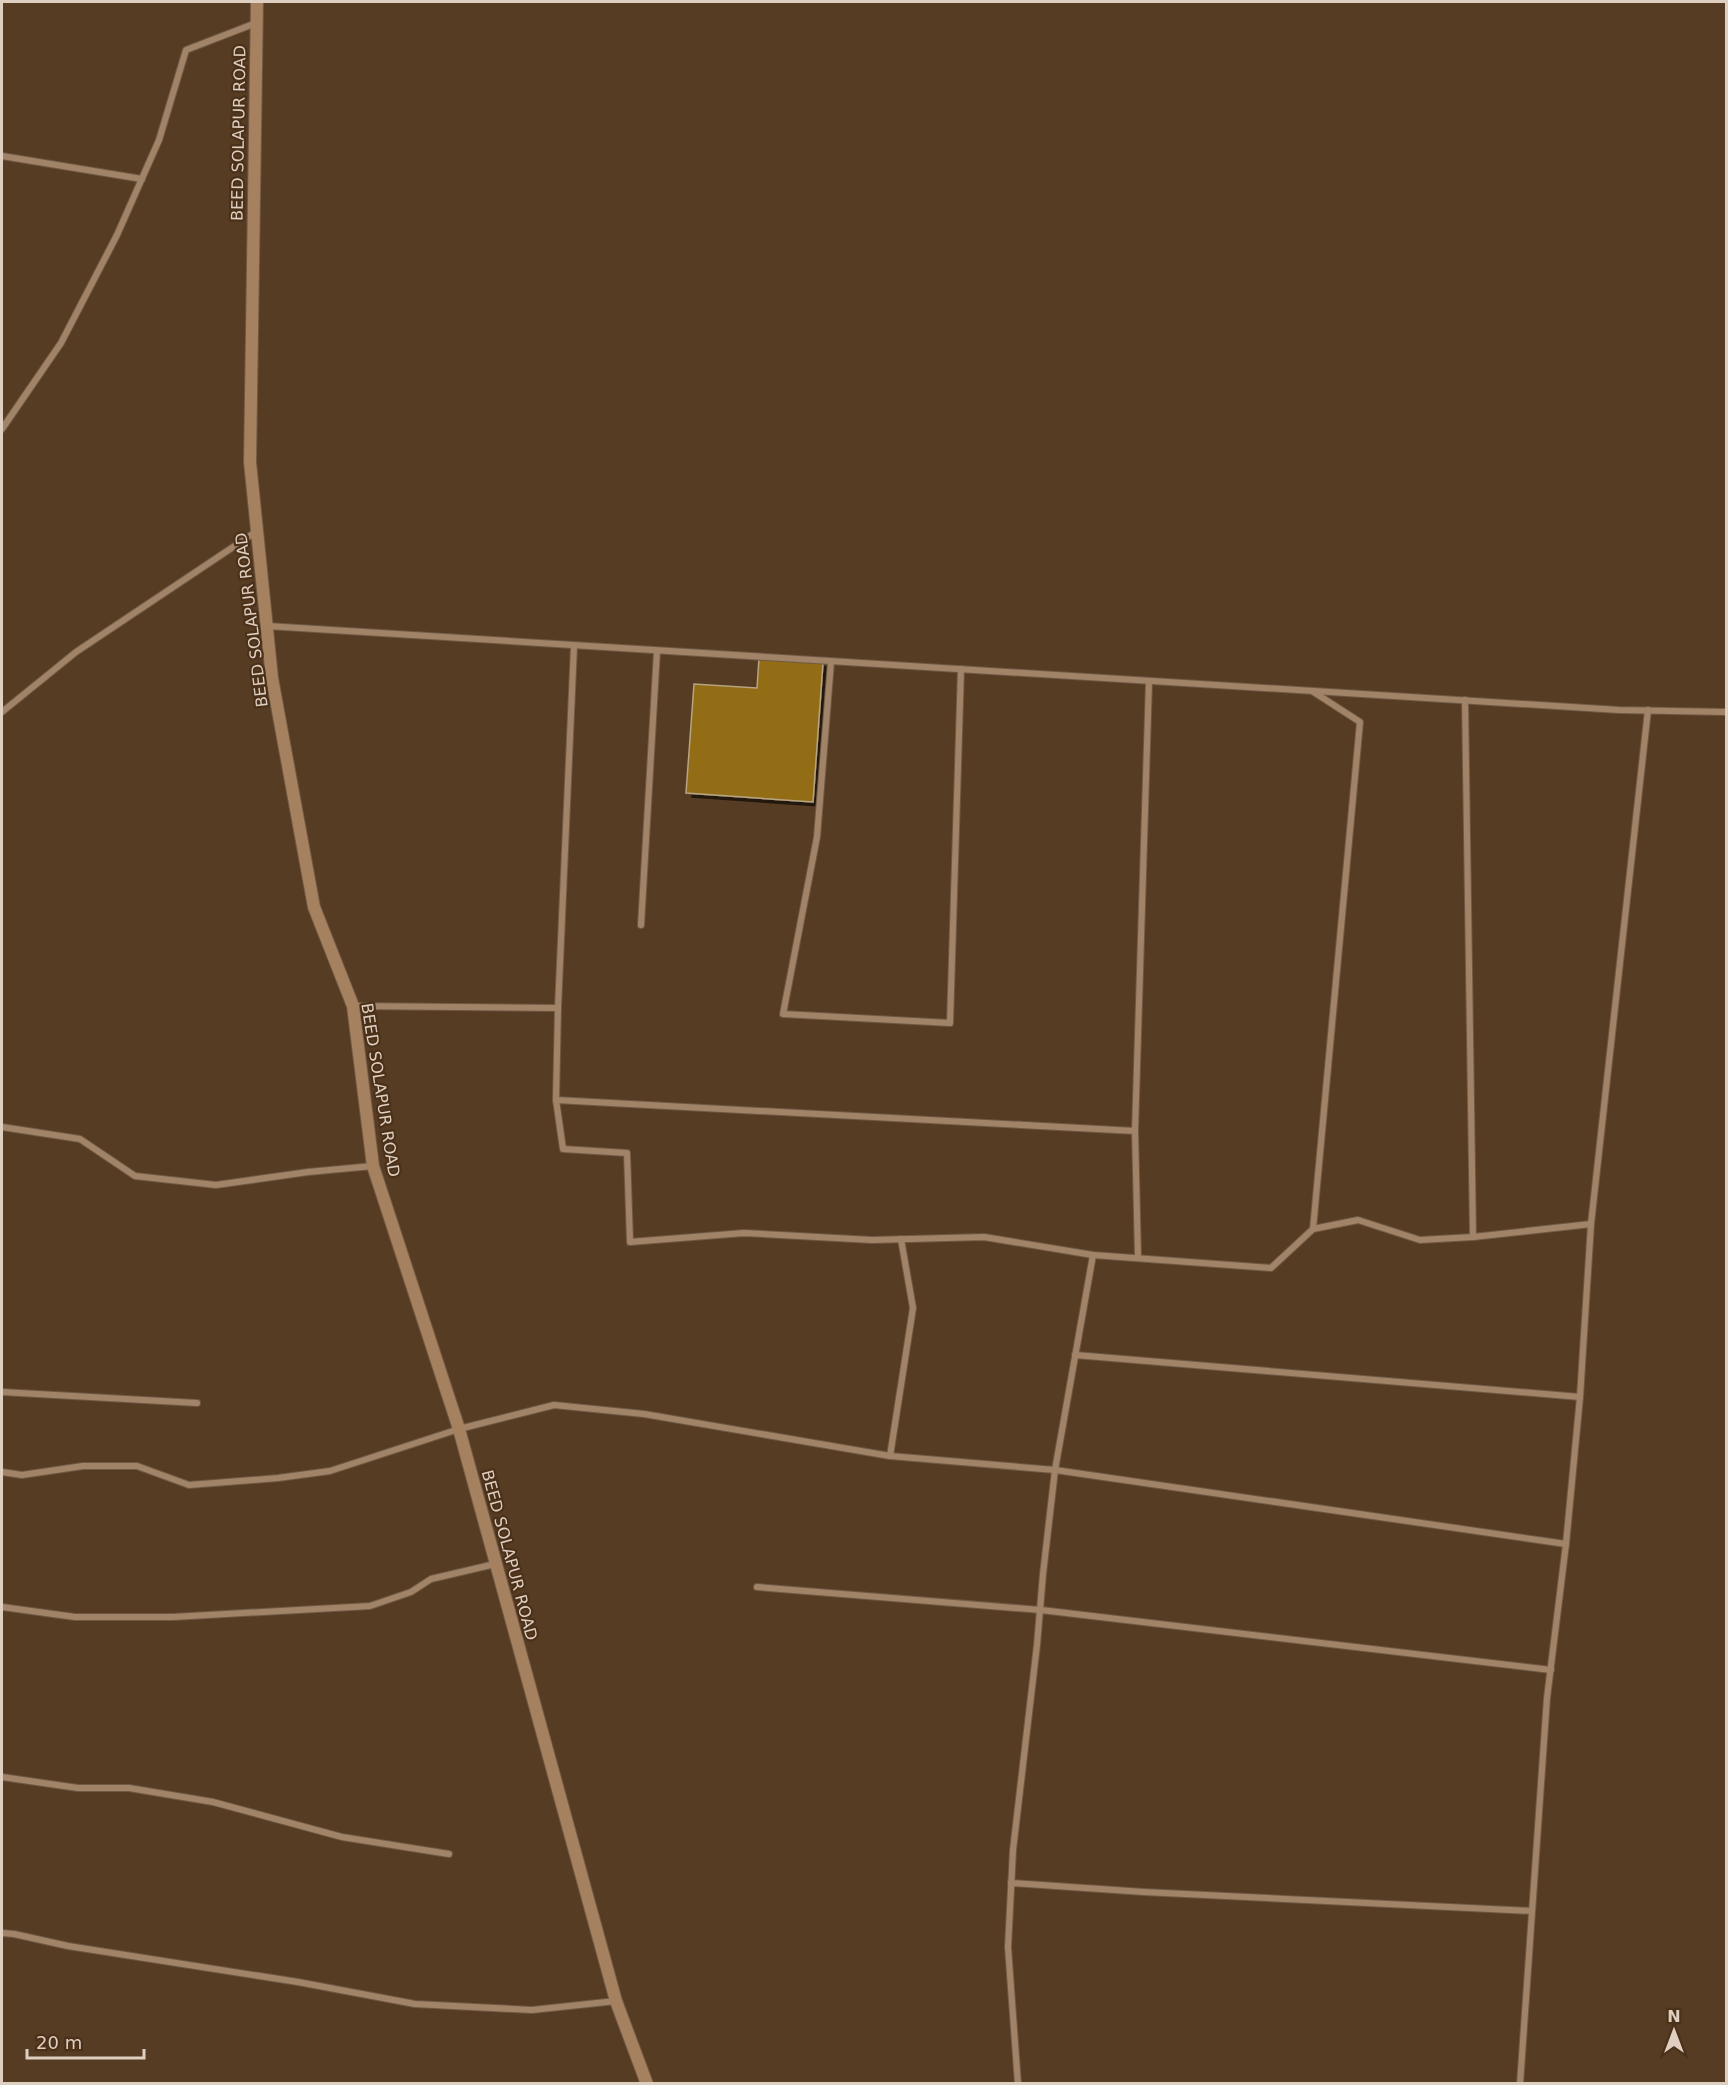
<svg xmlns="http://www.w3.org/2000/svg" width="1728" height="2085" font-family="'DejaVu Sans',sans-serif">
	<defs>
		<filter id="shadow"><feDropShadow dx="6" dy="4" stdDeviation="0" flood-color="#0009"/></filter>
	</defs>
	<rect width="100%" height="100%" fill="#573c24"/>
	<!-- building -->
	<polygon fill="#936d17" stroke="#b7a481" stroke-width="1.5" filter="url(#shadow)" points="759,658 823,663 813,802 686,793 694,684 757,688"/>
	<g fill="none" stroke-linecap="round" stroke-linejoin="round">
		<!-- minor casing -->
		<g stroke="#6f5944" stroke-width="8">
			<g id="minor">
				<polyline points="2,156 142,179"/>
				<polyline points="2,429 61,343 117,235 159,140 186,50 256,23"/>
				<polyline points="267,626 1619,710 1726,712"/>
				<polyline points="574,646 558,1008 556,1100 1135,1131 1149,681"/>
				<polyline points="831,662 817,837 783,1014 950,1023 961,669"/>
				<polyline points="1312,691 1360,722 1313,1229"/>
				<polyline points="1465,700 1473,1237"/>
				<polyline points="2,712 76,652 257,531"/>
				<polyline points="641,925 657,651"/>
				<polyline points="353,1006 558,1008"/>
				<polyline points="556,1100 563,1149 627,1153 630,1242 744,1233 872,1240 984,1237 1093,1255 1271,1268 1313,1229 1358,1220 1420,1240 1473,1237 1591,1224"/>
				<polyline points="2,1127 80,1139 135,1176 216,1185 308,1172 373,1166"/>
				<polyline points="1135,1131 1138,1257"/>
				<polyline points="1075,1355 1580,1397"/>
				<polyline points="2,1392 197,1403"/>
				<polyline points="890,1456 913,1308 901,1239"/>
				<polyline points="2,1472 22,1475 83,1466 137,1466 189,1485 278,1478 330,1471 459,1429 554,1405 644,1414 890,1456 1055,1470 1566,1544"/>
				<polyline points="757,1587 1041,1610 1551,1670"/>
				<polyline points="2,1607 75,1617 173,1617 370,1606 411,1592 431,1579 495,1564"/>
				<polyline points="2,1777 78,1788 129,1788 213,1802 342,1837 449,1854"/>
				<polyline points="1011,1883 1144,1892 1532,1911"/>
				<polyline points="2,1933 14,1934 68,1946 298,1982 415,2004 532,2010 616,2001"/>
				<polyline points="1018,2084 1008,1947 1013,1850 1037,1645 1043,1574 1055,1470 1093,1255"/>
				<polyline points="1520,2084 1547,1698 1566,1544 1580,1397 1591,1224 1648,710"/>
			</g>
		</g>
		<!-- secondary casing -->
		<g stroke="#6f5944" stroke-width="14">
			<polyline id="secondary" points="257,2 250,462 272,678 314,907 353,1006 373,1166 459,1429 616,2001 647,2084"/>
		</g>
		<!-- minor -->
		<use href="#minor" stroke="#a18368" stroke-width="6"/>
		<!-- secondary -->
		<use href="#secondary" stroke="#a6815f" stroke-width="12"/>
	</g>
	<g text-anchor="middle" stroke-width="4.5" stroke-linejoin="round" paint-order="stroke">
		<!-- street labels -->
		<g font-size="16" fill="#dfcfc1" stroke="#4b3119">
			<text transform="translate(238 133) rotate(-89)" y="6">BEED SOLAPUR ROAD</text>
			<text transform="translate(251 620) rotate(-97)" y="6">BEED SOLAPUR ROAD</text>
			<text transform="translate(381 1090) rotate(81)" y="6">BEED SOLAPUR ROAD</text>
			<text transform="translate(510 1555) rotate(75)" y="6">BEED SOLAPUR ROAD</text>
		</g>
	</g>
	<!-- border -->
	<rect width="1728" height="2085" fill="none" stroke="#dfcfc1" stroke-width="6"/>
	<!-- north arrow -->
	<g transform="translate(1674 2031)" stroke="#4b3119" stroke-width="4.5" paint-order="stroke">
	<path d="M0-4.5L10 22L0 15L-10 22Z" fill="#dfcfc1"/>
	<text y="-9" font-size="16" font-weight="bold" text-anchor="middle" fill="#dfcfc1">N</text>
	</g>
	<!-- scale -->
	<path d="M27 2049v9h117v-9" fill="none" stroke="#dfcfc1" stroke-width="3"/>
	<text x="36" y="2049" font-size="18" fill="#dfcfc1" stroke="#4b3119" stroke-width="4.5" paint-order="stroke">20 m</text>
</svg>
